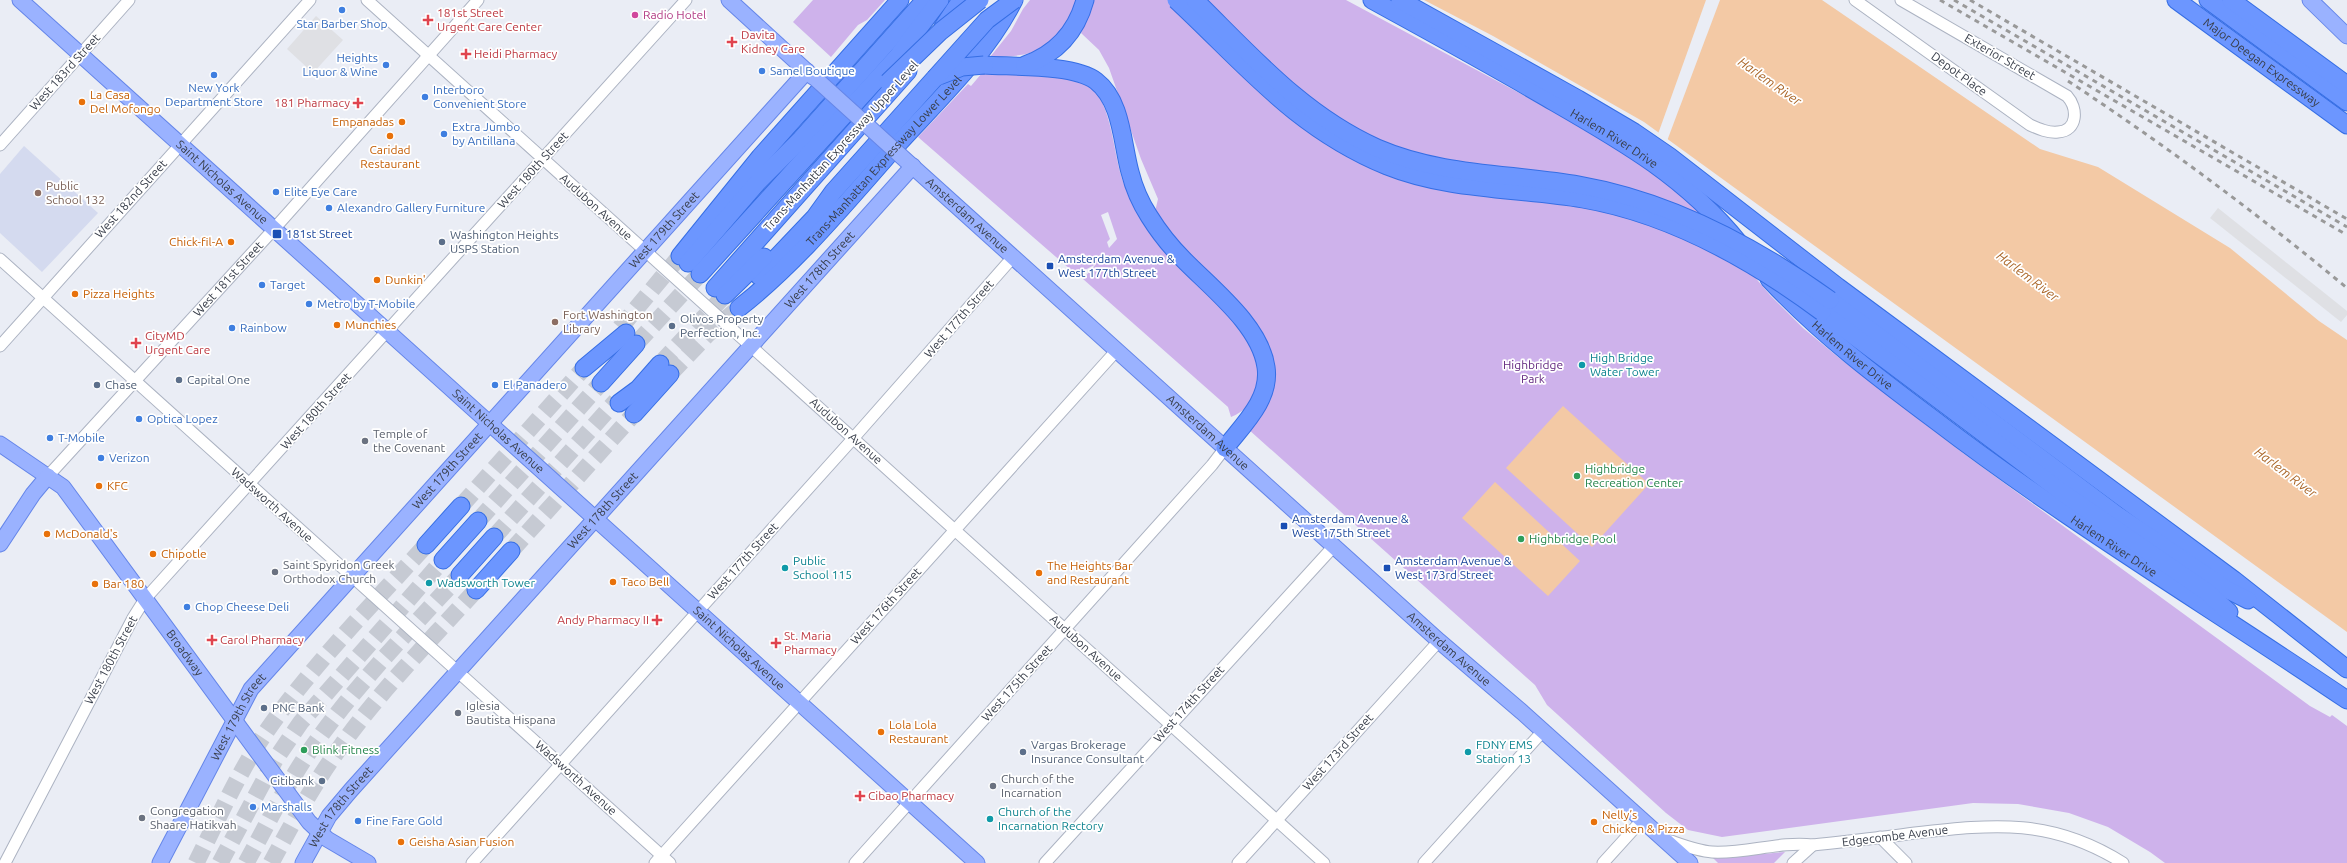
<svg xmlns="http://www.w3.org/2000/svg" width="2347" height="863" font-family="Ubuntu,sans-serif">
	<rect width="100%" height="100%" fill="#eaedf5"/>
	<!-- education -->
	<polygon fill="#d4daef" points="24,146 98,213 42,272 0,233 0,174"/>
	<!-- green -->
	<g fill="#ceb2eb" fill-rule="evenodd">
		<polygon points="813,0 885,0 867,20 858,25 831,57 793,22"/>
		<path d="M 1030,0 L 1346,0 L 1525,96 L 1600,137 L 1667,182 L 1698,210 L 1770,295 L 1803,328 L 1838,357 L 1963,453 L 2310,706 L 2330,717 L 2332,715 L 2347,726 L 2347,863 L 2165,863 L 2150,852 L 2108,827 L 2069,813 L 2018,804 L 1973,803 L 1722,837 L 1688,830 L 1666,813 L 1547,705 L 1535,685 L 1248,429 L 1272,364 L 1154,216 L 1158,199 L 1141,159 L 1109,68 L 1099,50 L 1081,33 L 1084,26 L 1069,18 C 1048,55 1028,56 990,57 L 1011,31 L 1023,9 Z"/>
		<path d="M 982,73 C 1014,74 1059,68 1089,86 C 1113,102 1113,158 1124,184 C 1127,193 1133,202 1137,211 C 1164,262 1271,325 1257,387 C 1253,403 1245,411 1231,417 L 1228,407 L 1083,279 L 1096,264 L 1083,271 L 1071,270 L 918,137 L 968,84 L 971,86 ZM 1108,212 L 1117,239 L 1109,248 L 1107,242 L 1110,239 L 1101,215 Z"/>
		<polygon points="1785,852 1774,863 1718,863 1713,858"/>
	</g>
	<!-- parking -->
	<g fill="#dfe0e4">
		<polygon points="316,16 343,40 313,73 287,49"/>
		<polygon points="2218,208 2347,311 2347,315 2341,322 2210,218"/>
	</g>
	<!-- water -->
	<g fill="#f3c9a5">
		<polygon points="1424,0 1822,0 2040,149 2098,167 2230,248 2319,321 2347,340 2347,632 1644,122 1493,36"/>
		<polygon points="1563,406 1649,484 1592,547 1506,468"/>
		<polygon points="1495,482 1580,561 1548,596 1462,518"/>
	</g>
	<!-- pier -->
	<polygon fill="#eaedf5" points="1706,0 1720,0 1667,141 1658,134"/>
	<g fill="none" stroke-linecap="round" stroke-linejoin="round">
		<!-- highway-tunnel -->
		<g stroke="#c6cad3" stroke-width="17" stroke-dasharray="17 8" stroke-linecap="butt">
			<polyline points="620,328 680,256"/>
			<polyline points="636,344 700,274"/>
			<polyline points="660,364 725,295"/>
			<polyline points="670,374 708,334 739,308"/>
			<polyline points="461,506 584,368"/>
			<polyline points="478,521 601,383"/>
			<polyline points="494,537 616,401"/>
			<polyline points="511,551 634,414"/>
			<path d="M 196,863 C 218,819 238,773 266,732 C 313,664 372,605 426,545"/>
			<polyline points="220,863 275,760 301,722 443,560"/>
			<path d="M 246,863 C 266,827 284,789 307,755 C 351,690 407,633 460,575"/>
			<path d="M 271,863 C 291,826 310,790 334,756 C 375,696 427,644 476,590"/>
		</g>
		<!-- minor casing -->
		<g stroke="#acb3c2" stroke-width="13">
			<g id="minor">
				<polyline points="367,0 1324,863"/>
				<path d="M 1855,0 L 2030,125 C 2039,129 2048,133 2058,132 C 2078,131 2078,108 2067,96 L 1901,0"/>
				<polyline points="0,145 129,0"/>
				<polyline points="0,259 670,863"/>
				<polyline points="0,346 310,0"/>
				<path id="s1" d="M 48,476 L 274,229 L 478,0"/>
				<polyline points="1880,837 1906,863"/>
				<path d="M 1665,839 C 1680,844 1696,851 1712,852 C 1746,854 1779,841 1813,845 C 1847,841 1881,838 1915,833 C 1995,824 2052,818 2123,863"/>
				<polyline points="5,863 133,618 145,599 686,0"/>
				<polyline points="472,863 850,442 1013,257"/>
				<polyline points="655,863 1117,350"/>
				<polyline points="855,863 1212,465 1225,448"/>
				<polyline points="1045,863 1334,546"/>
				<polyline points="1238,863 1439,641"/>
				<polyline points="1424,863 1543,731"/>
				<polyline points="1603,863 1642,820"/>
				<polyline points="1793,863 1813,845"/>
			</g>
		</g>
		<!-- major casing -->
		<g stroke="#6586e9" stroke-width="17">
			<g id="major">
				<path id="s2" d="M 20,0 L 977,863"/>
				<polyline points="729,0 813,77"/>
				<polyline points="2310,0 2347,36"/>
				<path id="s3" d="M 901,156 L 1439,641 L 1522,712 L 1690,863"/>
				<path id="s4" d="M 0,444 L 63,487 L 309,822 L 327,839 L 368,863"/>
				<polyline points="0,544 33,494 48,476"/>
				<path id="s5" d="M 160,863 L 251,689 L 807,71"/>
				<path id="s6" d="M 303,863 L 329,816 L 351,790 L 913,166"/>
			</g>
		</g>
		<!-- highway casing -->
		<g stroke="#366ee4" stroke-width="19">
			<g id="highway">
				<path id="s7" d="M 1372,0 C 1430,32 1489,64 1547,98 C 1620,140 1685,176 1739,243"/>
				<polyline points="1400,0 1578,99 1634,132 1669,156 1838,287 2234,580 2347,669"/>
				<path id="s8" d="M 2176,0 L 2347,125"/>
				<polyline points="2208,0 2347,102"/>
				<polyline points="2231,0 2347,85"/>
				<polyline points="943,27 961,0"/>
				<path d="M 984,65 C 1012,67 1074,64 1096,81 C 1122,101 1122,143 1130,172 C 1134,188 1140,202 1149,216 C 1159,232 1170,246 1183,259 C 1211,288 1260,325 1266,367 C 1271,399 1243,425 1225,448"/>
				<path d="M 1025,65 C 1056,54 1076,33 1085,0"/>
				<polyline points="680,256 760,157 900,0"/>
				<polyline points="688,263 758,182 801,139 925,0"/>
				<polyline points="700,274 897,57 940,0"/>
				<polyline points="759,276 815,217 833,192 935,78"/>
				<path id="s9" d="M 1769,279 C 1819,333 1877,377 1936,421 C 2068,522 2210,607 2347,700"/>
				<polyline points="715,288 908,71"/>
				<polyline points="725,295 764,257"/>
				<polyline points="1830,300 2117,515 2226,589 2248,600"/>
				<path id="s10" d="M 739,308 C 799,261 848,200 899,143 C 940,98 986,55 1014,0"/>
				<polyline points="1822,312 2063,493 2207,592 2229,612"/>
				<polyline points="584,368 626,333"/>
				<polyline points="601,383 636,344"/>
				<polyline points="619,403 638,389 660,364"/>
				<polyline points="634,414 670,374"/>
				<polyline points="426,545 461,506"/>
				<polyline points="443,560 478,521"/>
				<polyline points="460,575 494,537"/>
				<polyline points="476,590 511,551"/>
			</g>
		</g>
		<!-- minor -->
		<use href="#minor" stroke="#fff" stroke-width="11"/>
		<!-- major -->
		<use href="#major" stroke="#9ab2ff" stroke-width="15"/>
		<!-- highway -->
		<use href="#highway" stroke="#6c96ff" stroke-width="17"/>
		<!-- rail -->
		<g stroke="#999" stroke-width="3" stroke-dasharray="5 5" stroke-linecap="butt">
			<polyline points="1940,0 2347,235"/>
			<polyline points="1954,0 2347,227"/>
			<polyline points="1970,0 2347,219"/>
			<path d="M 2068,81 C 2165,145 2258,214 2347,288"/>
		</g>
		<!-- major-bridge casing -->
		<g stroke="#6586e9" stroke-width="17" stroke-linecap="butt">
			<polyline id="major-bridge" points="816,79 901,156"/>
		</g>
		<!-- highway-bridge casing -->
		<g stroke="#366ee4" stroke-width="19" stroke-linecap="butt">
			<g id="highway-bridge">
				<path d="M 1176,0 C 1246,65 1295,128 1387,166 C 1449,191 1518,188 1583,199 C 1670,214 1752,260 1822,312"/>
				<path d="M 1195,0 C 1251,55 1303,115 1377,148 C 1442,176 1510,173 1579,185 C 1670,201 1755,246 1830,300"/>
				<polyline points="939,76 962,67 984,65"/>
				<polyline points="935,78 987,20 1014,0"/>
				<polyline points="888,82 941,31 980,0"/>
			</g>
		</g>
		<!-- major-bridge -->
		<use href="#major-bridge" stroke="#9ab2ff" stroke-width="15"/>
		<!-- highway-bridge -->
		<use href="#highway-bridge" stroke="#6c96ff" stroke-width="17"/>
	</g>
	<!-- markers -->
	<g fill="#3f7fe0" stroke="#fff" stroke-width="1.5">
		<circle cx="342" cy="10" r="4"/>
		<circle cx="386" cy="65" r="4"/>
		<circle cx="762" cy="71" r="4"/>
		<circle cx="214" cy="75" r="4"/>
		<circle cx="425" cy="97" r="4"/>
		<circle cx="444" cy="134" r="4"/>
		<circle cx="276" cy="192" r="4"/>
		<circle cx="329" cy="208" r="4"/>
		<circle cx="262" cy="285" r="4"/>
		<circle cx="309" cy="304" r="4"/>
		<circle cx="232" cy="328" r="4"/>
		<circle cx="495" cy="385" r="4"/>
		<circle cx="139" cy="419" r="4"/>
		<circle cx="50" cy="438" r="4"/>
		<circle cx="101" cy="458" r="4"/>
		<circle cx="187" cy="607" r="4"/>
		<circle cx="253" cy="807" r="4"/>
		<circle cx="358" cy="821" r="4"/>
	</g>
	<circle fill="#d1479c" stroke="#fff" stroke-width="1.5" cx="635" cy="15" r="4"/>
	<g fill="#e0444e" stroke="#fff" stroke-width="1.5">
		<path d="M426 14h4v4h4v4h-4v4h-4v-4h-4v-4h4z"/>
		<path d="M730 36h4v4h4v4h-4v4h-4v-4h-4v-4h4z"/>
		<path d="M464 48h4v4h4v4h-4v4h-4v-4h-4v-4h4z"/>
		<path d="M356 97h4v4h4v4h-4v4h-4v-4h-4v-4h4z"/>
		<path d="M134 337h4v4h4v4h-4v4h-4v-4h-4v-4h4z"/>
		<path d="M655 614h4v4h4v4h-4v4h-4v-4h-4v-4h4z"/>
		<path d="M210 634h4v4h4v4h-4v4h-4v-4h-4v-4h4z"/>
		<path d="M774 637h4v4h4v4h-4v4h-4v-4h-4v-4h4z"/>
		<path d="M858 790h4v4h4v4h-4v4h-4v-4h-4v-4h4z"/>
	</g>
	<g fill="#e8710a" stroke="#fff" stroke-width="1.5">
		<circle cx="82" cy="102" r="4"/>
		<circle cx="402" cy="122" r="4"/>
		<circle cx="390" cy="136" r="4"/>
		<circle cx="231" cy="242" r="4"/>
		<circle cx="377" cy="280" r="4"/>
		<circle cx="75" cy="294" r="4"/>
		<circle cx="337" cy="325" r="4"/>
		<circle cx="99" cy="486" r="4"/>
		<circle cx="47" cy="534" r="4"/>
		<circle cx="153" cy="554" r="4"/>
		<circle cx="1039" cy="573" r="4"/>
		<circle cx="613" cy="582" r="4"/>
		<circle cx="95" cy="584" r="4"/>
		<circle cx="881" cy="732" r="4"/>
		<circle cx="1594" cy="822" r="4"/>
		<circle cx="401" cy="842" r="4"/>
	</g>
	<g fill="#8d6e63" stroke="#fff" stroke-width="1.5">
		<circle cx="38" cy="193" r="4"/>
		<circle cx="555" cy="322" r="4"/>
	</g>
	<g fill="#1a4fb4" stroke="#fff" stroke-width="1.5">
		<rect x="272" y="229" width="10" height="10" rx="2"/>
		<rect x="1046" y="262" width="8" height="8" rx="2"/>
		<rect x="1280" y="522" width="8" height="8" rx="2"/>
		<rect x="1383" y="564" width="8" height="8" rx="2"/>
	</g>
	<g fill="#5c6f8a" stroke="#fff" stroke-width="1.5">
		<circle cx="442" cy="242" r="4"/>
		<circle cx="672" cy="326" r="4"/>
		<circle cx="179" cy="380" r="4"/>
		<circle cx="97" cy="385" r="4"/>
		<circle cx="264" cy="708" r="4"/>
		<circle cx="1023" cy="752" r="4"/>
		<circle cx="322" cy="781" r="4"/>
	</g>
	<g fill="#0f9aa8" stroke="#fff" stroke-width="1.5">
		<circle cx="1582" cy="365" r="4"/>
		<circle cx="785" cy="568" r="4"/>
		<circle cx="429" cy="583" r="4"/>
		<circle cx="1468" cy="752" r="4"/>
		<circle cx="990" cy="819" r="4"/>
	</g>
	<g fill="#6b7280" stroke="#fff" stroke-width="1.5">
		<circle cx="365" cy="441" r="4"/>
		<circle cx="275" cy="572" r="4"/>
		<circle cx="458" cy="713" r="4"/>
		<circle cx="993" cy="786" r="4"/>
		<circle cx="142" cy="818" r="4"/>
	</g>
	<g fill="#2e9e5b" stroke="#fff" stroke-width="1.5">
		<circle cx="1577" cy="476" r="4"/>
		<circle cx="1521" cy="539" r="4"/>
		<circle cx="304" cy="750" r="4"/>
	</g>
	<g text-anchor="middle" stroke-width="3.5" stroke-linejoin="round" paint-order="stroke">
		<!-- health labels -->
		<g font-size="12" fill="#be3a42" stroke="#fff" text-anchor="start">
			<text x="437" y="17">181st Street<tspan x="437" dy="14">Urgent Care Center</tspan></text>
			<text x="741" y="39">Davita<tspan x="741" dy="14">Kidney Care</tspan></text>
			<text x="474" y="58">Heidi Pharmacy</text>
			<text x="350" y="107" text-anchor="end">181 Pharmacy</text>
			<text x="145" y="340">CityMD<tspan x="145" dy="14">Urgent Care</tspan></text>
			<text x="649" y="624" text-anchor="end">Andy Pharmacy II</text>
			<text x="784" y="640">St. Maria<tspan x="784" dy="14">Pharmacy</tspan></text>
			<text x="220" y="644">Carol Pharmacy</text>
			<text x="868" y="800">Cibao Pharmacy</text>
		</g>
		<!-- hotel labels -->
		<g font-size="12" fill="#b23c85" stroke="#fff" text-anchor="start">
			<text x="643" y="19">Radio Hotel</text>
		</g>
		<!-- shop labels -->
		<g font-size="12" fill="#366cbe" stroke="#fff" text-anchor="start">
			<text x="342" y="28" text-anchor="middle">Star Barber Shop</text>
			<text x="378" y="62" text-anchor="end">Heights<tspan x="378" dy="14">Liquor &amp; Wine</tspan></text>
			<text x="770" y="75">Samel Boutique</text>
			<text x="214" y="92" text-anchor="middle">New York<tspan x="214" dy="14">Department Store</tspan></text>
			<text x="433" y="94">Interboro<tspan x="433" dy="14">Convenient Store</tspan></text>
			<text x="452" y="131">Extra Jumbo<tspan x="452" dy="14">by Antillana</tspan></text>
			<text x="284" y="196">Elite Eye Care</text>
			<text x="337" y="212">Alexandro Gallery Furniture</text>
			<text x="270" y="289">Target</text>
			<text x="317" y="308">Metro by T-Mobile</text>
			<text x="240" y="332">Rainbow</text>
			<text x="503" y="389">El Panadero</text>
			<text x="147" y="423">Optica Lopez</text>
			<text x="58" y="442">T-Mobile</text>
			<text x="109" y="462">Verizon</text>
			<text x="195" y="611">Chop Cheese Deli</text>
			<text x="261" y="811">Marshalls</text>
			<text x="366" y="825">Fine Fare Gold</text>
		</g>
		<!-- street labels -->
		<g font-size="12" fill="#383e4a" stroke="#fff">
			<text transform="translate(2000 57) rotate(30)" y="4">Exterior Street</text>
			<text dy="4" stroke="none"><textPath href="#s8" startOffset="106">Major Deegan Expressway</textPath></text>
			<text transform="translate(65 72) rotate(-48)" y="4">West 183rd Street</text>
			<text transform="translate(1959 74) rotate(36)" y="4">Depot Place</text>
			<text dy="4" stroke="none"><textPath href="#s7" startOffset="279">Harlem River Drive</textPath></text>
			<text transform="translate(841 146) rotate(-48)" y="4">Trans-Manhattan Expressway Upper Level</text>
			<text dy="4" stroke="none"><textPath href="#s10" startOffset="207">Trans-Manhattan Expressway Lower Level</textPath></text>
			<text transform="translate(533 170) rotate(-48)" y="4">West 180th Street</text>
			<text dy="4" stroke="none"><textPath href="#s2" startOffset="272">Saint Nicholas Avenue</textPath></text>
			<text transform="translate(131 199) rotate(-48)" y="4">West 182nd Street</text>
			<text transform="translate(596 207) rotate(42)" y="4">Audubon Avenue</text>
			<text dy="4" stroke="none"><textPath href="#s3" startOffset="89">Amsterdam Avenue</textPath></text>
			<text dy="4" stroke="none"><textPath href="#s5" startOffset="814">West 179th Street</textPath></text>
			<text dy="4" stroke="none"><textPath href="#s6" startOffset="788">West 178th Street</textPath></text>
			<text dy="4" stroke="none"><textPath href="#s1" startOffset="267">West 181st Street</textPath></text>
			<text transform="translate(959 319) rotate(-49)" y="4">West 177th Street</text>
			<text dy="4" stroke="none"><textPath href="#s9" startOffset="113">Harlem River Drive</textPath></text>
			<text transform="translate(316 411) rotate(-48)" y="4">West 180th Street</text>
			<text transform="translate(846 431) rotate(42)" y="4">Audubon Avenue</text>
			<text dy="4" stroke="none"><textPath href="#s2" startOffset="644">Saint Nicholas Avenue</textPath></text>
			<text dy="4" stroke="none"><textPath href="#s3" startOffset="413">Amsterdam Avenue</textPath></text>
			<text dy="4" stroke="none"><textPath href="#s5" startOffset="490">West 179th Street</textPath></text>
			<text transform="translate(272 505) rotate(42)" y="4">Wadsworth Avenue</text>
			<text dy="4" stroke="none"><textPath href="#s6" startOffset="464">West 178th Street</textPath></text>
			<text dy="4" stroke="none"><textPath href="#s9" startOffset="437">Harlem River Drive</textPath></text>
			<text transform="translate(743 561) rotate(-48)" y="4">West 177th Street</text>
			<text transform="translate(886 606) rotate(-48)" y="4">West 176th Street</text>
			<text dy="4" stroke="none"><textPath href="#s2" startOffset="968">Saint Nicholas Avenue</textPath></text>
			<text transform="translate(1086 648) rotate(42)" y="4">Audubon Avenue</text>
			<text dy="4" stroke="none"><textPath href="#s3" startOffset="737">Amsterdam Avenue</textPath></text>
			<text dy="4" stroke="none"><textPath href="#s4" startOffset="282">Broadway</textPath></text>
			<text transform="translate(111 660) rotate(-62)" y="4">West 180th Street</text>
			<text transform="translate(1017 683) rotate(-48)" y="4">West 175th Street</text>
			<text transform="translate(1189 704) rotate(-48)" y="4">West 174th Street</text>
			<text dy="4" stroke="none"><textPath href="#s5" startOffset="166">West 179th Street</textPath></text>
			<text transform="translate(1338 752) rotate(-48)" y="4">West 173rd Street</text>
			<text transform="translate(576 778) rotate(42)" y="4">Wadsworth Avenue</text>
			<text dy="4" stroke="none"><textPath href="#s6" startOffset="68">West 178th Street</textPath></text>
			<text transform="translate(1895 836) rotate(-7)" y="4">Edgecombe Avenue</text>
		</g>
		<!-- food labels -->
		<g font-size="12" fill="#c56008" stroke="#fff" text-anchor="start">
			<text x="90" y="99">La Casa<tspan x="90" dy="14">Del Mofongo</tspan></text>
			<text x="394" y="126" text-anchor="end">Empanadas</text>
			<text x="390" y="154" text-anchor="middle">Caridad<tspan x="390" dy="14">Restaurant</tspan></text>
			<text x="223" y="246" text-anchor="end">Chick-fil-A</text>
			<text x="385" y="284">Dunkin'</text>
			<text x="83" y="298">Pizza Heights</text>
			<text x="345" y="329">Munchies</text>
			<text x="107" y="490">KFC</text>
			<text x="55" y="538">McDonald's</text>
			<text x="161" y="558">Chipotle</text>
			<text x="1047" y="570">The Heights Bar<tspan x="1047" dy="14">and Restaurant</tspan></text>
			<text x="621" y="586">Taco Bell</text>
			<text x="103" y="588">Bar 180</text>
			<text x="889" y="729">Lola Lola<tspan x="889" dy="14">Restaurant</tspan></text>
			<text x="1602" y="819">Nelly’s<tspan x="1602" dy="14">Chicken &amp; Pizza</tspan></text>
			<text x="409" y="846">Geisha Asian Fusion</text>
		</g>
		<!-- education labels -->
		<g font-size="12" fill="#785e54" stroke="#fff" text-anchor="start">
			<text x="46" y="190">Public<tspan x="46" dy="14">School 132</tspan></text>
			<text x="563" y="319">Fort Washington<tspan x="563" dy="14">Library</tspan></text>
		</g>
		<!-- transit labels -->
		<g font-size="12" fill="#164399" stroke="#fff" text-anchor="start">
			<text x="286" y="238">181st Street</text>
			<text x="1058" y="263">Amsterdam Avenue &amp;<tspan x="1058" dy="14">West 177th Street</tspan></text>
			<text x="1292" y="523">Amsterdam Avenue &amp;<tspan x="1292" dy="14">West 175th Street</tspan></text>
			<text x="1395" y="565">Amsterdam Avenue &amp;<tspan x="1395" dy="14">West 173rd Street</tspan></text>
		</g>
		<!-- service labels -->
		<g font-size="12" fill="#4e5e75" stroke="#fff" text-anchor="start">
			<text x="450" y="239">Washington Heights<tspan x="450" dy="14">USPS Station</tspan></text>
			<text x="680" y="323">Olivos Property<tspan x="680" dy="14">Perfection, Inc.</tspan></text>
			<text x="187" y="384">Capital One</text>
			<text x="105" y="389">Chase</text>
			<text x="272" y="712">PNC Bank</text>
			<text x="1031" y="749">Vargas Brokerage<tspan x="1031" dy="14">Insurance Consultant</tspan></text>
			<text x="314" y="785" text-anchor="end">Citibank</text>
		</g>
		<!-- culture labels -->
		<g font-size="12" fill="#0d838f" stroke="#fff" text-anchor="start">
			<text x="1590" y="362">High Bridge<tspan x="1590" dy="14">Water Tower</tspan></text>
			<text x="793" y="565">Public<tspan x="793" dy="14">School 115</tspan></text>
			<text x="437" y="587">Wadsworth Tower</text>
			<text x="1476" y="749">FDNY EMS<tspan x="1476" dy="14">Station 13</tspan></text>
			<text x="998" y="816">Church of the<tspan x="998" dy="14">Incarnation Rectory</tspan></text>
		</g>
		<!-- park labels -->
		<g font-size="12" fill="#62277f" stroke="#fff">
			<text x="1533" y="369">Highbridge<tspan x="1533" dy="14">Park</tspan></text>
		</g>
		<!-- worship labels -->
		<g font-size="12" fill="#5b616d" stroke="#fff" text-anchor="start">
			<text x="373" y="438">Temple of<tspan x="373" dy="14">the Covenant</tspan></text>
			<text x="283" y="569">Saint Spyridon Greek<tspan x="283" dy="14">Orthodox Church</tspan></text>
			<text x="466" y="710">Iglesia<tspan x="466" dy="14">Bautista Hispana</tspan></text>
			<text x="1001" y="783">Church of the<tspan x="1001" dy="14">Incarnation</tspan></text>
			<text x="150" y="815">Congregation<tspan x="150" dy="14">Shaare Hatikvah</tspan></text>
		</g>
		<!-- leisure labels -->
		<g font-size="12" fill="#27864d" stroke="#fff" text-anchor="start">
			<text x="1585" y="473">Highbridge<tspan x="1585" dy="14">Recreation Center</tspan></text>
			<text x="1529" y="543">Highbridge Pool</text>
			<text x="312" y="754">Blink Fitness</text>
		</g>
		<!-- water labels -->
		<g font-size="13" font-style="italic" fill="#aa6628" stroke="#fff">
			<text transform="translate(1770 81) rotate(35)" y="5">Harlem River</text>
			<text transform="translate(2028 276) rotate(37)" y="5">Harlem River</text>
			<text transform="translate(2286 472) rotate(37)" y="5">Harlem River</text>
		</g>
	</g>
</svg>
